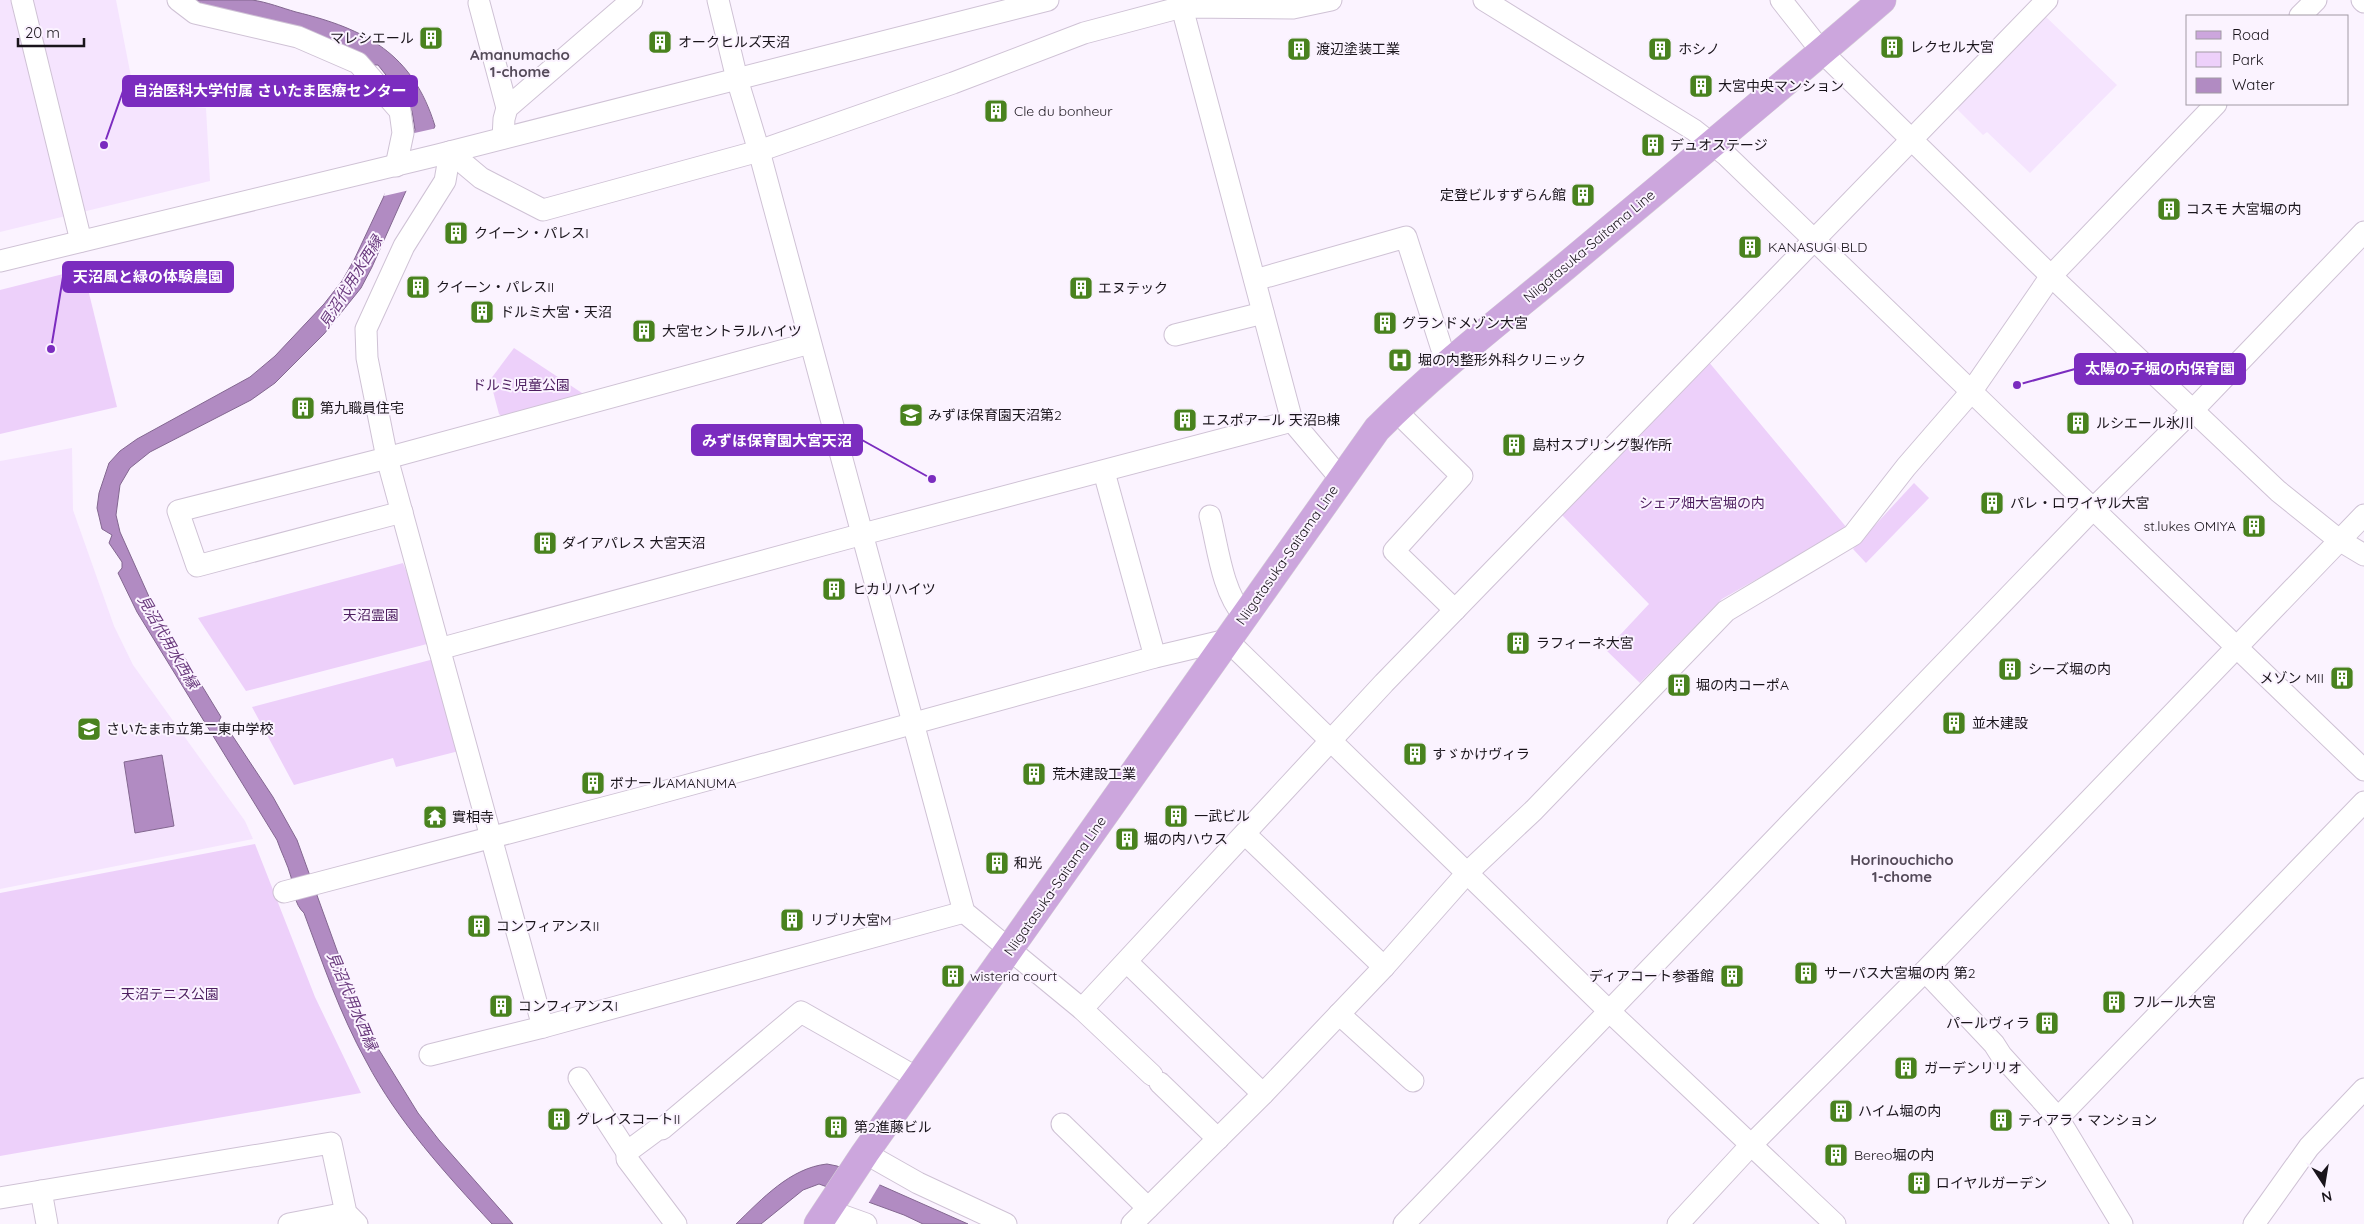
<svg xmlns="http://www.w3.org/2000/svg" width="2364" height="1224" font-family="Quicksand,'Noto Sans JP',sans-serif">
	<rect width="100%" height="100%" fill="#fbf3ff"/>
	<!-- built -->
	<g fill="#f5e4fe">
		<polygon points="0,0 116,0 136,102 206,108 210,181 0,232"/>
		<polygon points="2044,15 2117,85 2030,173 1987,132 1983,135 1954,106"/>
		<polygon points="72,448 73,510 114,626 133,665 245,821 253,839 0,889 0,461"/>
	</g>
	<!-- green -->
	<g fill="#edd0fa">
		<polygon points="83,269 117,407 0,434 0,290"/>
		<polygon points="514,348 582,393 583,397 504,418 499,414 490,380"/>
		<polygon points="1708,361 1847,528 1722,599 1640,683 1606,650 1649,604 1560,513"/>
		<polygon points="1914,483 1929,498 1866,563 1853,549"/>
		<polygon points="403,563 415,593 427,644 246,691 198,618"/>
		<polygon points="434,659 459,751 396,767 393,758 294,785 252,707"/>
		<polygon points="255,844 315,997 361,1093 0,1156 0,893"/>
	</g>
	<!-- water -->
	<g fill="#b18bc2" stroke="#836790">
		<path d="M 195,0 C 214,0 234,0 252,0 C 267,2 282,8 296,12 C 366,29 413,54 435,126 L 372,267 L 361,288 L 324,334 L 275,383 L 251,400 L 150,452 L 130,468 L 120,485 L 116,515 L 120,532 L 155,610 L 168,635 L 178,648 L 180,661 L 185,658 L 221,717 L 219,721 L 222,726 L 226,726 L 273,797 L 297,840 L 352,992 L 376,1045 L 418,1113 L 439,1140 L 513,1224 L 492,1224 C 446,1174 398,1122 366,1061 C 340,1014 323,964 304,913 C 294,904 294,890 291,877 C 288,865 281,852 277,840 L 137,612 L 118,573 L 122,568 L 122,562 L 109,543 L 112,535 L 102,529 L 97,508 L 99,493 L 109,463 L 120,451 L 137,439 L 250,377 L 275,356 L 324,304 L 342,281 L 354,260 L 415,130 L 412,111 L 405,99 L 378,65 L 374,65 L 365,59 L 204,5 Z"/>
		<polygon points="162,755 174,826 135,833 124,762"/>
		<path d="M 827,1164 L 837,1166 L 968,1224 L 923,1224 L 904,1215 L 819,1184 L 803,1190 L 761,1224 L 736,1224 C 762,1199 790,1168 827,1164 Z"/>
	</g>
	<!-- pier -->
	<g fill="#fbf3ff">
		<polygon points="437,128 410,190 384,196 386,183 410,134"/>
		<polygon points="840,1165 880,1184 868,1204 826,1189"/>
	</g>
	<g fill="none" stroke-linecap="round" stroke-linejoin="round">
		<!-- minor casing -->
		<g stroke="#cfc2d5" stroke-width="23">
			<g id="minor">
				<polyline points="22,0 81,241"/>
				<polyline points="178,0 195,13 298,37 358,63 400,111 403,133 396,166"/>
				<polyline points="718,0 737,79 759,151 964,912 1082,1009 1152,1075"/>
				<polyline points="1180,0 1292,421 1341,479"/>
				<polyline points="1484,0 1694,130 1726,155 2364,770"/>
				<polyline points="1781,0 1822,52 2051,276 2278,491 2339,540 2364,555"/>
				<polyline points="2362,0 2364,2"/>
				<polyline points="479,3 507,108"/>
				<polyline points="2300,16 2316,0"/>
				<polyline points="503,138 504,119 507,108 632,0"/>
				<polyline points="450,152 481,178 543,210 759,151 953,83 1084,33 1182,7 1293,8 1331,0"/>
				<polyline points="450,152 445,181 404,246 366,329 367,358 387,458 543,1027"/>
				<polyline points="0,261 438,155 1048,0"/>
				<polyline points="1255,280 1406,237 1447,365"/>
				<polyline points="1175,335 1263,313"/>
				<polyline points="1395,410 1462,476 1394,551 1455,610"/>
				<polyline points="1104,472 1155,657"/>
				<polyline points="402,512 197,566 178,511 387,458 810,343"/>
				<path d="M 1210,516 C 1218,548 1222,591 1244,616"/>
				<polyline points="439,649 863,534 1292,421"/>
				<polyline points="1245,834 1384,967"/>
				<polyline points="284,892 641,798 1155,657 1227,640 1609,1011 1835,1224"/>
				<polyline points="1127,962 1263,1094"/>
				<polyline points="1925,971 1994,1044 2001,1055 2058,1118 2122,1224"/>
				<polyline points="1082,1009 1384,683 2047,0"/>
				<polyline points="1339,1014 1413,1081"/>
				<polyline points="430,1055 543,1027 964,912"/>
				<polyline points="579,1078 627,1152"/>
				<polyline points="1160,1083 1218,1139"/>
				<polyline points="2058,1118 2364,802"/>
				<polyline points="1062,1124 1148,1208"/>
				<polyline points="865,1153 918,1183 1006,1224"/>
				<polyline points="41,1191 47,1224"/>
				<polyline points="0,1198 331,1143 346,1213 357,1224"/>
				<polyline points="827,1210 866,1224"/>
				<polyline points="289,1224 346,1213"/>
				<polyline points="676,1224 627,1159 627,1152 658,1129 662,1129 801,1012 919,1079"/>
				<polyline points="1132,1224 1263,1094 1384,967 1467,873 1534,810 1726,611 1853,535 1906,467 1971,392 2051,276 2216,104"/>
				<polyline points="1404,1224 2093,509 2193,410 2364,232"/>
				<polyline points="1678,1224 1751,1145 1925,971 2364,515"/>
				<polyline points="2254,1224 2309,1147 2364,1089"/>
			</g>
		</g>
		<!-- major casing -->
		<g stroke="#d6d5d6" stroke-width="29">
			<path id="major" d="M 818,1224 L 865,1153 L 1377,429 C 1436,370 1502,319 1566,266 C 1672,177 1778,90 1882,0"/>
		</g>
		<!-- minor -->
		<use href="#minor" stroke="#fff" stroke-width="21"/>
		<!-- major -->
		<use href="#major" stroke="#cca6dd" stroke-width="28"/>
	</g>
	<!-- icons -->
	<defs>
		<g id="building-square" transform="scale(1.25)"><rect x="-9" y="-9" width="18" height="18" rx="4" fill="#49821e" stroke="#fbf3ff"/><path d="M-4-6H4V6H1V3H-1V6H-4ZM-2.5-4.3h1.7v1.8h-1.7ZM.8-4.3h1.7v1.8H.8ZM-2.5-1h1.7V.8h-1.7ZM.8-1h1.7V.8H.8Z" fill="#fff"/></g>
		<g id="hospital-square" transform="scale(1.25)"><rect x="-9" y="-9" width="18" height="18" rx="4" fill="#49821e" stroke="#fbf3ff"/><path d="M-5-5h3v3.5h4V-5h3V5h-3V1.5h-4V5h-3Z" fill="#fff"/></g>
		<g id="school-square" transform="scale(1.25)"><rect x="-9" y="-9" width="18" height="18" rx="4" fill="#49821e" stroke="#fbf3ff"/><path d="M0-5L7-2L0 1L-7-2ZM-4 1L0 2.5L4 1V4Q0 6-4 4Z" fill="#fff"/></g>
		<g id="temple-square" transform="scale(1.25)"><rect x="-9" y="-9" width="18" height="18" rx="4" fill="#49821e" stroke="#fbf3ff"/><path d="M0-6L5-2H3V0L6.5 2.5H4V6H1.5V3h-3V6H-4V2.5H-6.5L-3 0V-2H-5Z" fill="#fff"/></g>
	</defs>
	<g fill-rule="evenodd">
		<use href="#building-square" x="431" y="38"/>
		<use href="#building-square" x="660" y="42"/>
		<use href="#building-square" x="1892" y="47"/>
		<use href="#building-square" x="1299" y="49"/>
		<use href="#building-square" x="1660" y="49"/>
		<use href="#building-square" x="1701" y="86"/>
		<use href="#building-square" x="996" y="111"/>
		<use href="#building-square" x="1653" y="145"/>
		<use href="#building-square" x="1583" y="195"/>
		<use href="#building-square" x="2169" y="209"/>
		<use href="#building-square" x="456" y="233"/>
		<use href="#building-square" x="1750" y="247"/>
		<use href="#building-square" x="418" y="287"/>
		<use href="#building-square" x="1081" y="288"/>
		<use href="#building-square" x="482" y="312"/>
		<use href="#building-square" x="1385" y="323"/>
		<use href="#building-square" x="644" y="331"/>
		<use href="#hospital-square" x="1400" y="360"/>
		<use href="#building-square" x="303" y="408"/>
		<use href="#school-square" x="911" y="415"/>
		<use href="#building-square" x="1185" y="420"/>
		<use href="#building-square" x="2078" y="423"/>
		<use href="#building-square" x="1514" y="445"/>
		<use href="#building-square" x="1992" y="503"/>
		<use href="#building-square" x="2254" y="526"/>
		<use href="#building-square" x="545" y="543"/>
		<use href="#building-square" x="834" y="589"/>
		<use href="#building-square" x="1518" y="643"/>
		<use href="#building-square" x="2010" y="669"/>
		<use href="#building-square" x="2342" y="678"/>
		<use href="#building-square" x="1679" y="685"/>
		<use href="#building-square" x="1954" y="723"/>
		<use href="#school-square" x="89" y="729"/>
		<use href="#building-square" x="1415" y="754"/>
		<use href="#building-square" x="1034" y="774"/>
		<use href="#building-square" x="593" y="783"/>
		<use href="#building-square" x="1176" y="816"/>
		<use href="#temple-square" x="435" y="817"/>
		<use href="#building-square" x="1127" y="839"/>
		<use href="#building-square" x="997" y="863"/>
		<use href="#building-square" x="792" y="920"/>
		<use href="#building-square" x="479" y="926"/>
		<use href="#building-square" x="1806" y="973"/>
		<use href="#building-square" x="953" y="976"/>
		<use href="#building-square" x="1732" y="976"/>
		<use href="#building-square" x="2114" y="1002"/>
		<use href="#building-square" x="501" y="1006"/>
		<use href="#building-square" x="2047" y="1023"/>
		<use href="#building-square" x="1906" y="1068"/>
		<use href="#building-square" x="1841" y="1111"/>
		<use href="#building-square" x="559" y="1119"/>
		<use href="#building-square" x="2001" y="1120"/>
		<use href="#building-square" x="836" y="1127"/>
		<use href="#building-square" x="1836" y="1155"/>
		<use href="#building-square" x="1919" y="1183"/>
	</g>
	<g text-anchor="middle" stroke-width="4" stroke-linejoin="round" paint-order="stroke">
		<!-- poi labels -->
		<g font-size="14" fill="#19141b" stroke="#fbf3ff" text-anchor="start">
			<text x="414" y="43" text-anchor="end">マレシエール</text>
			<text x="678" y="47">オークヒルズ天沼</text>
			<text x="1910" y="52">レクセル大宮</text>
			<text x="1316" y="54">渡辺塗装工業</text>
			<text x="1678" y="54">ホシノ</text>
			<text x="1718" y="91">大宮中央マンション</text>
			<text x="1014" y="116">Cle du bonheur</text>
			<text x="1670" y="150">デュオステージ</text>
			<text x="1566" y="200" text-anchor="end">定登ビルすずらん館</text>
			<text x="2186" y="214">コスモ 大宮堀の内</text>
			<text x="474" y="238">クイーン・パレスI</text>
			<text x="1768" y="252">KANASUGI BLD</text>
			<text x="436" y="292">クイーン・パレスII</text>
			<text x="1098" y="293">エヌテック</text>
			<text x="500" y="317">ドルミ大宮・天沼</text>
			<text x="1402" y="328">グランドメゾン大宮</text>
			<text x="662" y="336">大宮セントラルハイツ</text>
			<text x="1418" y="365">堀の内整形外科クリニック</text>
			<text x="320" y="413">第九職員住宅</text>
			<text x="928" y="420">みずほ保育園天沼第2</text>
			<text x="1202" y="425">エスポアール 天沼B棟</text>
			<text x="2096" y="428">ルシエール氷川</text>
			<text x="1532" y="450">島村スプリング製作所</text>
			<text x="2010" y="508">パレ・ロワイヤル大宮</text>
			<text x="2236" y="531" text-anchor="end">st.lukes OMIYA</text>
			<text x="562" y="548">ダイアパレス 大宮天沼</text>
			<text x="852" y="594">ヒカリハイツ</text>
			<text x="1536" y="648">ラフィーネ大宮</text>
			<text x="2028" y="674">シーズ堀の内</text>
			<text x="2324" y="683" text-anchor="end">メゾン MII</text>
			<text x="1696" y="690">堀の内コーポA</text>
			<text x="1972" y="728">並木建設</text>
			<text x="106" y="734">さいたま市立第二東中学校</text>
			<text x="1432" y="759">すゞかけヴィラ</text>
			<text x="1052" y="779">荒木建設工業</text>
			<text x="610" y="788">ボナールAMANUMA</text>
			<text x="1194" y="821">一武ビル</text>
			<text x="452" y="822">實相寺</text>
			<text x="1144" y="844">堀の内ハウス</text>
			<text x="1014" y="868">和光</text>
			<text x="810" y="925">リブリ大宮M</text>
			<text x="496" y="931">コンフィアンスII</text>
			<text x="1824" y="978">サーパス大宮堀の内 第2</text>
			<text x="970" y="981">wisteria court</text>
			<text x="1714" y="981" text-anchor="end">ディアコート参番館</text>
			<text x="2132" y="1007">フルール大宮</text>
			<text x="518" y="1011">コンフィアンスI</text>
			<text x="2030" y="1028" text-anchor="end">パールヴィラ</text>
			<text x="1924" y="1073">ガーデンリリオ</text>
			<text x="1858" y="1116">ハイム堀の内</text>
			<text x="576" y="1124">グレイスコートII</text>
			<text x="2018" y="1125">ティアラ・マンション</text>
			<text x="854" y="1132">第2進藤ビル</text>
			<text x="1854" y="1160">Bereo堀の内</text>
			<text x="1936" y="1188">ロイヤルガーデン</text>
		</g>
		<!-- street labels -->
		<g font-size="14" fill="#19141b" stroke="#fbf3ff">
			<text transform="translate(1589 246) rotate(-40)" y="5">Niigatasuka-Saitama Line</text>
			<text transform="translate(1287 555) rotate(-55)" y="5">Niigatasuka-Saitama Line</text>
			<text transform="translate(1055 886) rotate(-55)" y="5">Niigatasuka-Saitama Line</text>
		</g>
		<!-- park labels -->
		<g font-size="14" fill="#4c1d5f" stroke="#fbf3ff">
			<text x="521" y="390">ドルミ児童公園</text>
			<text x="1702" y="508">シェア畑大宮堀の内</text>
			<text x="371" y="620">天沼霊園</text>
			<text x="170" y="999">天沼テニス公園</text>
		</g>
		<!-- neighbourhood labels -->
		<g font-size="15" font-weight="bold" fill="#544a59" stroke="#fbf3ff">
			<text x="520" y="60">Amanumacho<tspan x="520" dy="17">1-chome</tspan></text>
			<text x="1902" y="865">Horinouchicho<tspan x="1902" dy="17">1-chome</tspan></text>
		</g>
		<!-- water labels -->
		<g font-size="15" font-style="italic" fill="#69397d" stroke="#fbf3ff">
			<text transform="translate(351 282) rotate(-58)" y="5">見沼代用水西縁</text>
			<text transform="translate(168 642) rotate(60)" y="5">見沼代用水西縁</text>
			<text transform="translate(352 1001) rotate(67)" y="5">見沼代用水西縁</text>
		</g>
	</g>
	<!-- callouts -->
	<path fill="none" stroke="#7b2cbf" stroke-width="2" d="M104 145L123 91M51 349L63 277M2017 385L2075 369M932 479L862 440"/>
	<g fill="#7b2cbf" stroke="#fbf3ff" stroke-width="2">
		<circle cx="104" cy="145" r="5"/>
		<circle cx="51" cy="349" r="5"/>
		<circle cx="2017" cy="385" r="5"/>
		<circle cx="932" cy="479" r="5"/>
	</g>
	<g fill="#7b2cbf" stroke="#7b2cbf" stroke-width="2">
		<rect x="123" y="76" width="294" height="30" rx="5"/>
		<rect x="63" y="262" width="170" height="30" rx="5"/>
		<rect x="2075" y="354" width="170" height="30" rx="5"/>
		<rect x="692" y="425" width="170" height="30" rx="5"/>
	</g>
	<g font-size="15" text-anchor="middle" font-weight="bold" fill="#fff">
		<text x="270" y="96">自治医科大学付属 さいたま医療センター</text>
		<text x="148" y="282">天沼風と緑の体験農園</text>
		<text x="2160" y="374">太陽の子堀の内保育園</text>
		<text x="777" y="446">みずほ保育園大宮天沼</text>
	</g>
	<!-- legend -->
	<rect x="2186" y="15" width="162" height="90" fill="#fbf3ff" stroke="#a19aa4"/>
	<rect x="2196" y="31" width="25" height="8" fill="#cca6dd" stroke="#a19aa4"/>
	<text x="2232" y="40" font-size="15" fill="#19141b">Road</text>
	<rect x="2196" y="52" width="25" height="15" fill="#edd0fa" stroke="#a19aa4"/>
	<text x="2232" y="65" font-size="15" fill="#19141b">Park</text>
	<rect x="2196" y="78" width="25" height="15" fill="#b18bc2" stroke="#a19aa4"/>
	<text x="2232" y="90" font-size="15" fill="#19141b">Water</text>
	<!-- north arrow -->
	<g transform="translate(2324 1184) rotate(168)" stroke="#fbf3ff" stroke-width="4" paint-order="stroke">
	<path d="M0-4L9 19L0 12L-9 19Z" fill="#19141b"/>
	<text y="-8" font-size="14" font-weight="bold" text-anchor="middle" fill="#19141b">N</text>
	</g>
	<!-- scale -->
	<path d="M18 38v8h66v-8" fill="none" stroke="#19141b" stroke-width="2.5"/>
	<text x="25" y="38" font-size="15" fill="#19141b" stroke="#fbf3ff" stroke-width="4" paint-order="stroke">20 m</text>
</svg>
